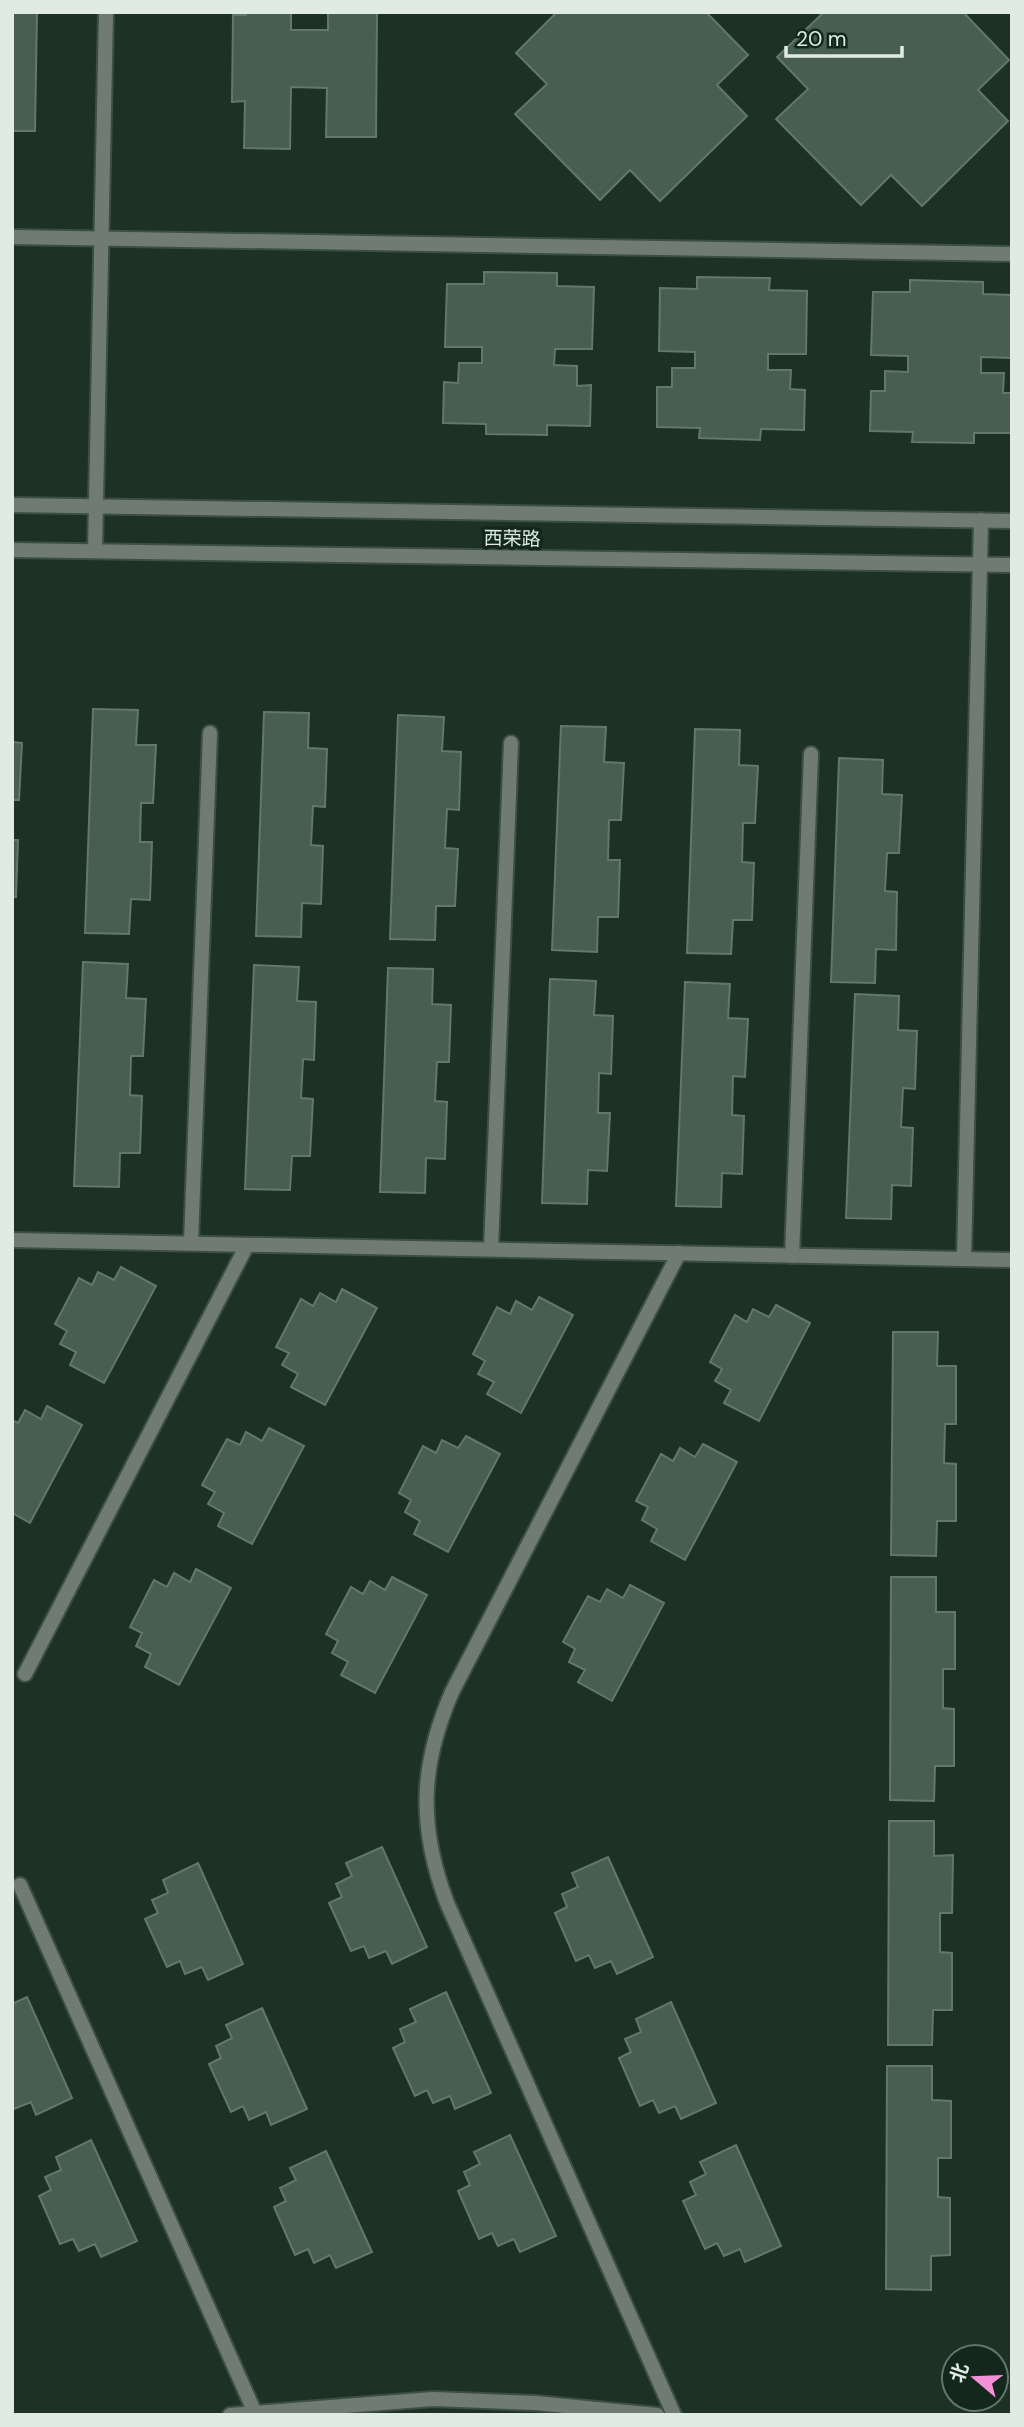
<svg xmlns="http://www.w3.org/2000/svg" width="1024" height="2427" font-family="'DM Sans','Noto Sans SC',sans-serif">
	<rect width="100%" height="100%" fill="#1d3125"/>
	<!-- building -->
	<g fill="#485e51" stroke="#61786a" stroke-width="2">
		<polygon points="12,12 37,12 35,131 12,131"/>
		<polygon points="246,12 291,12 291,30 328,30 328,12 377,12 376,137 326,137 327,88 291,87 290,149 244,148 245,101 232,102 233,15 246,15"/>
		<polygon points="557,12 706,12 748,55 717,85 747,116 660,201 630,170 600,200 515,114 547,84 516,53"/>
		<polygon points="824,12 963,12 1009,60 978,90 1008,121 922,206 891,175 861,205 776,119 808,89 777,57"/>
		<polygon points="484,272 557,273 557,286 594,287 592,349 555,349 554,365 577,366 577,386 591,385 590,426 547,425 547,435 486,434 486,424 443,423 444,382 458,383 459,363 482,363 482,347 445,347 447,284 484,284"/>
		<polygon points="697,277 770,278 769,290 807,291 806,354 768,354 768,370 791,370 790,389 805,390 804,430 761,429 760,440 699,438 700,428 657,427 657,387 672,387 672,368 695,368 695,352 659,351 660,288 697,289"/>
		<polygon points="910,280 983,282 983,294 1012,295 1012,358 981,357 981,373 1004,373 1003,393 1012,393 1012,433 974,433 974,443 912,442 913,432 870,431 871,391 885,391 885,371 908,372 908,356 871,355 873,292 910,292"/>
		<polygon points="93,709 138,710 136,745 156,745 153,803 141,803 140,842 152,842 150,900 131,899 129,934 85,933"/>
		<polygon points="264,712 309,713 308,748 327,749 325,807 313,806 311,845 323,846 321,904 302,903 301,937 256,936"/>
		<polygon points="398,715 444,717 442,751 461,752 459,810 447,809 445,848 458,849 455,906 436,906 435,940 390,939"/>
		<polygon points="561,726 606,727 604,762 624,763 621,820 609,820 608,860 620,860 618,917 598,917 597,952 552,950"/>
		<polygon points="695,729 740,730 739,765 758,766 755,823 743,823 742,862 754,863 752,920 733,920 731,954 687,953"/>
		<polygon points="12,742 22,743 19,800 12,800"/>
		<polygon points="839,758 883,760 882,794 902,795 899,853 887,853 885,891 897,892 896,950 876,949 875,983 831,982"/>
		<polygon points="12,840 18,840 16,897 12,897"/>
		<polygon points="83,962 128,964 126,998 146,999 143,1056 131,1056 130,1095 142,1096 140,1153 120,1153 119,1187 74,1186"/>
		<polygon points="254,965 299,967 297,1001 316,1002 314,1060 303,1059 301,1098 313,1099 310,1156 292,1156 290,1190 245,1189"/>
		<polygon points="388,968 433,969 432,1004 451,1005 449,1062 437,1062 435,1101 447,1102 445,1159 426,1158 425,1193 380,1192"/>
		<polygon points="550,979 596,981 594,1015 613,1016 611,1074 599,1073 598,1113 610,1113 607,1171 588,1170 587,1204 542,1203"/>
		<polygon points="685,982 730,984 728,1018 748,1019 745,1077 733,1076 732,1115 744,1116 742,1174 722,1173 721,1207 676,1206"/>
		<polygon points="855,994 899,996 898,1030 917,1031 915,1089 903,1088 901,1127 913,1128 911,1186 892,1185 891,1219 846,1218"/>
		<polygon points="121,1267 156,1286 104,1383 70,1365 76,1352 60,1344 67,1331 55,1324 79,1278 92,1285 98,1272 114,1280"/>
		<polygon points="342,1289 377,1308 325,1405 291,1387 298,1374 282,1365 289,1353 276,1347 301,1299 313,1306 320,1293 336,1302"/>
		<polygon points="539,1297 573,1315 521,1413 487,1394 494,1382 478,1374 485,1361 473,1354 497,1307 510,1314 516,1301 532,1310"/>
		<polygon points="776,1305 810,1323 759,1421 724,1403 731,1390 715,1381 722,1369 710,1362 735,1315 747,1322 753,1309 769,1317"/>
		<polygon points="893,1332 938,1332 937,1366 956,1366 956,1424 945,1424 944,1463 956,1464 956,1521 937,1521 936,1556 891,1555"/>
		<polygon points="47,1406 82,1425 30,1523 12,1513 12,1420 18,1423 25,1410 41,1419"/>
		<polygon points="269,1428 304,1446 252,1544 218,1526 224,1513 208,1504 215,1492 202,1485 227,1439 240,1445 246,1432 262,1441"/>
		<polygon points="466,1436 500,1454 448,1552 414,1534 420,1521 405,1512 411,1500 399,1493 423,1446 436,1453 442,1440 458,1448"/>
		<polygon points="703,1444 737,1462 685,1560 651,1541 657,1529 642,1520 648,1507 636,1501 661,1454 673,1461 680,1448 695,1457"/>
		<polygon points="196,1569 231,1588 179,1685 145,1667 151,1654 136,1646 142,1633 130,1627 154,1580 167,1587 174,1573 190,1582"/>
		<polygon points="392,1577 427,1595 375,1693 341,1675 348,1662 332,1653 338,1641 326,1634 351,1587 363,1594 370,1581 385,1590"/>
		<polygon points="891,1577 936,1577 936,1612 955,1612 955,1669 943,1669 943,1708 954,1709 954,1766 935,1766 934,1801 890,1800"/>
		<polygon points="630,1585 664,1603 612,1701 578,1682 585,1670 569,1662 575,1649 563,1642 588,1596 600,1602 607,1589 623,1598"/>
		<polygon points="889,1821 934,1821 934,1856 953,1855 952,1913 940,1913 940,1952 952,1953 952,2010 933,2010 932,2045 888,2045"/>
		<polygon points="382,1847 427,1947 392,1964 386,1951 369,1958 364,1946 351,1951 329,1903 342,1897 336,1884 352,1876 346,1863"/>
		<polygon points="608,1857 653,1957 617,1974 611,1961 595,1968 589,1955 576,1961 555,1913 567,1907 562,1894 578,1887 572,1873"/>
		<polygon points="198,1863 243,1964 208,1980 202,1967 185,1974 180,1961 167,1967 145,1919 158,1913 152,1900 168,1893 163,1880"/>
		<polygon points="446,1992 491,2093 455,2109 450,2096 433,2103 427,2090 415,2096 393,2048 405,2042 400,2029 416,2022 410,2009"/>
		<polygon points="27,1997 72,2098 36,2115 31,2102 14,2109 12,2105 12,2004"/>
		<polygon points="671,2002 716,2103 681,2119 675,2106 659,2113 653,2100 640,2106 619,2058 631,2052 625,2039 641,2032 636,2019"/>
		<polygon points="262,2008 307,2109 271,2125 266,2112 249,2120 243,2106 231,2112 209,2064 221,2058 216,2046 232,2038 226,2025"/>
		<polygon points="887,2066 932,2066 932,2100 951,2101 951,2158 938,2158 938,2197 950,2198 950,2255 931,2256 931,2290 886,2289"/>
		<polygon points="510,2135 556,2236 520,2252 514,2239 498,2246 492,2233 479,2239 458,2191 470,2185 464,2172 480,2164 474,2152"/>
		<polygon points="91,2140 137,2241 101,2257 95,2244 79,2251 73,2239 60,2244 39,2196 51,2190 45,2177 61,2170 56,2157"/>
		<polygon points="736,2145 781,2246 745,2262 740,2249 724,2256 717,2243 705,2249 683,2201 696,2195 690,2182 706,2174 700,2162"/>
		<polygon points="326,2151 372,2252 336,2268 330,2255 314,2263 308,2249 295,2255 274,2207 286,2201 280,2188 296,2180 290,2168"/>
	</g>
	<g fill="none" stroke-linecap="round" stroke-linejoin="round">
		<!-- service casing -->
		<g stroke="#3c4f43" stroke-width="18">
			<g id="service">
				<polyline points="12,237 1012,254"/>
				<polyline points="95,551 106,12"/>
				<polyline points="12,1240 1012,1260"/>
				<polyline points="191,1243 210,733"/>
				<polyline points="491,1249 511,743"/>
				<polyline points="792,1256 811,754"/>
				<polyline points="964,1259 981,520"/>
				<polyline points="25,1674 247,1245"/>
				<polyline points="20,1885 255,2413"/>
				<polyline points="230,2415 433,2399 536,2403 657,2415"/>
				<path d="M 674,2415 L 447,1903 C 418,1826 420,1766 452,1692 L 679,1253"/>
			</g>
		</g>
		<!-- minor casing -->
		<g stroke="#3c4f43" stroke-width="18">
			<g id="minor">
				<polyline points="12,505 1012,521"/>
				<polyline points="12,550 1012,565"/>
			</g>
		</g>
		<!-- service -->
		<use href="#service" stroke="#717b75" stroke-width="14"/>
		<!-- minor -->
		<use href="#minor" stroke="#717b75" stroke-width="14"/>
	</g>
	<g text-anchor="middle" stroke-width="7" stroke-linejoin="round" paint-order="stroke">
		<!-- street labels -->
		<g font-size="19" fill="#dfebe3" stroke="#13271c">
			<text transform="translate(512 538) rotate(1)" y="7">西荣路</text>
		</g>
	</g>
	<!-- border -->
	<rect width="1024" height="2427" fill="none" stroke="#dfebe3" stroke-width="28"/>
	<!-- north arrow -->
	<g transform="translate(975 2378) rotate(289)"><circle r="33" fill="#13271c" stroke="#65756c" stroke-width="2"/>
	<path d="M0-5L12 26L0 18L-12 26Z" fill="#f291d6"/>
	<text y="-10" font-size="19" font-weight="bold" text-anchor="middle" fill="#dfebe3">北</text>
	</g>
	<!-- scale -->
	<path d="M786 46v10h116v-10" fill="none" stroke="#dfebe3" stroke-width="3.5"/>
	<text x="796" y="46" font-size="21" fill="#dfebe3" stroke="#13271c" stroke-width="5" paint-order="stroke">20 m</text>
</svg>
